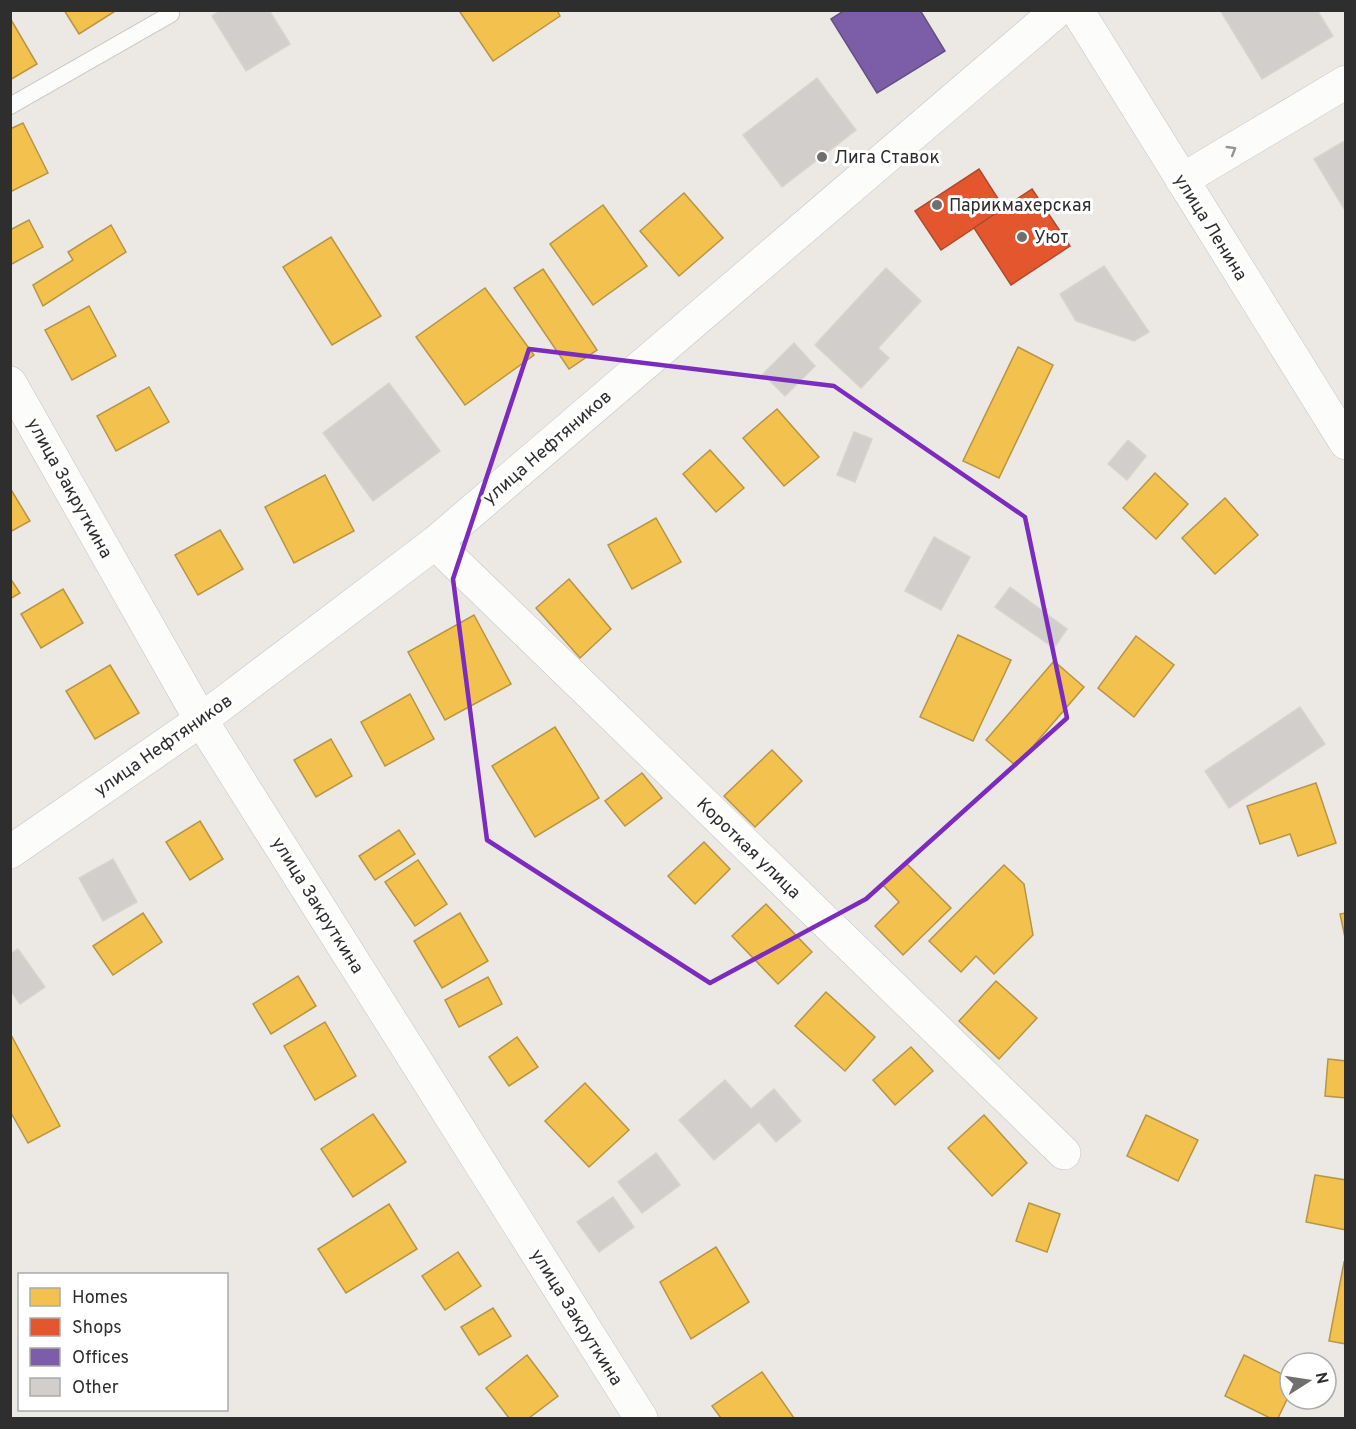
<svg xmlns="http://www.w3.org/2000/svg" width="1356" height="1429" font-family="Overpass,sans-serif">
	<rect width="100%" height="100%" fill="#ece8e4"/>
	<!-- homes -->
	<g fill="#f2c14e" stroke="#b79544" stroke-width="1.5">
		<polygon points="64,10 117,10 79,34"/>
		<polygon points="462,10 557,10 560,16 493,61 460,12"/>
		<polygon points="10,18 37,64 10,80"/>
		<polygon points="23,123 48,173 10,192 10,129"/>
		<polygon points="684,193 723,238 679,276 640,231"/>
		<polygon points="603,205 647,266 593,305 550,244"/>
		<polygon points="29,220 43,247 10,265 10,230"/>
		<polygon points="111,225 126,252 43,306 33,285 73,260 68,252"/>
		<polygon points="331,237 381,316 332,345 283,267"/>
		<polygon points="543,269 597,350 569,369 514,288"/>
		<polygon points="485,288 534,355 465,405 416,337"/>
		<polygon points="89,306 116,356 72,380 45,330"/>
		<polygon points="1018,347 1053,365 999,478 963,461"/>
		<polygon points="149,387 169,422 116,451 97,416"/>
		<polygon points="777,409 819,457 784,486 743,438"/>
		<polygon points="710,450 744,488 716,512 683,474"/>
		<polygon points="1155,473 1188,504 1156,539 1123,508"/>
		<polygon points="325,475 354,531 294,563 265,507"/>
		<polygon points="10,488 30,521 10,532"/>
		<polygon points="1225,498 1258,535 1215,574 1182,538"/>
		<polygon points="656,518 681,562 632,589 608,545"/>
		<polygon points="220,530 243,569 198,595 175,555"/>
		<polygon points="10,578 20,593 10,599"/>
		<polygon points="569,579 611,629 580,658 536,608"/>
		<polygon points="63,589 83,623 41,648 21,614"/>
		<polygon points="474,615 511,684 445,720 408,652"/>
		<polygon points="958,635 1011,660 973,741 920,717"/>
		<polygon points="1136,636 1174,665 1134,717 1098,688"/>
		<polygon points="1054,661 1084,687 1016,766 986,740"/>
		<polygon points="110,665 139,713 95,739 66,691"/>
		<polygon points="410,694 434,739 385,766 361,722"/>
		<polygon points="555,727 599,798 535,837 492,766"/>
		<polygon points="331,739 352,776 316,797 294,760"/>
		<polygon points="772,750 802,781 755,827 724,796"/>
		<polygon points="642,773 662,798 625,826 605,801"/>
		<polygon points="1316,783 1336,843 1298,856 1290,834 1260,844 1247,806"/>
		<polygon points="200,821 223,859 190,880 166,842"/>
		<polygon points="399,830 415,854 375,880 359,856"/>
		<polygon points="704,842 730,869 695,904 668,876"/>
		<polygon points="418,860 447,904 415,926 385,882"/>
		<polygon points="906,863 951,908 903,955 875,926 899,902 883,885"/>
		<polygon points="1004,865 1024,884 1033,935 994,974 976,956 961,972 929,941"/>
		<polygon points="766,904 812,952 778,984 732,936"/>
		<polygon points="143,913 162,942 113,975 93,946"/>
		<polygon points="460,913 488,961 442,988 414,941"/>
		<polygon points="1346,913 1346,942 1340,914"/>
		<polygon points="298,976 316,1006 271,1034 253,1004"/>
		<polygon points="488,977 502,1004 459,1027 445,1000"/>
		<polygon points="996,981 1037,1018 999,1059 959,1021"/>
		<polygon points="826,992 875,1037 845,1071 795,1026"/>
		<polygon points="325,1022 356,1076 315,1100 284,1046"/>
		<polygon points="10,1033 60,1126 28,1143 10,1111"/>
		<polygon points="517,1037 538,1067 509,1086 489,1057"/>
		<polygon points="911,1047 933,1071 895,1105 873,1080"/>
		<polygon points="1328,1059 1346,1061 1346,1098 1325,1096"/>
		<polygon points="585,1083 629,1130 589,1167 545,1121"/>
		<polygon points="373,1114 406,1162 353,1197 321,1149"/>
		<polygon points="984,1115 1027,1163 992,1196 948,1148"/>
		<polygon points="1146,1115 1198,1140 1178,1181 1127,1156"/>
		<polygon points="1315,1175 1346,1180 1346,1230 1306,1222"/>
		<polygon points="1029,1203 1060,1214 1047,1252 1016,1241"/>
		<polygon points="389,1204 417,1249 346,1293 318,1249"/>
		<polygon points="716,1247 749,1302 691,1339 660,1282"/>
		<polygon points="458,1252 481,1286 445,1310 422,1276"/>
		<polygon points="1344,1262 1346,1263 1346,1344 1329,1341"/>
		<polygon points="493,1308 511,1336 479,1355 461,1327"/>
		<polygon points="527,1355 558,1396 529,1418 509,1418 486,1388"/>
		<polygon points="1244,1355 1290,1378 1290,1393 1278,1418 1270,1418 1225,1396"/>
		<polygon points="762,1372 794,1418 721,1418 712,1406"/>
	</g>
	<!-- shops -->
	<g fill="#e4572e" stroke="#ad4b2e" stroke-width="1.5">
		<polygon points="979,169 1004,208 941,250 915,211"/>
		<polygon points="1032,189 1070,246 1011,285 974,228"/>
	</g>
	<!-- offices -->
	<polygon fill="#7b5ea7" stroke="#645083" stroke-width="1.5" points="845,10 920,10 945,51 877,93 831,19"/>
	<!-- building -->
	<g fill="#d1cecb" stroke="#d7d4d0" stroke-width="1.5">
		<polygon points="221,10 269,10 290,44 246,71 212,16"/>
		<polygon points="1220,10 1317,10 1333,36 1262,79"/>
		<polygon points="817,78 856,130 782,187 743,135"/>
		<polygon points="1346,140 1346,212 1314,159"/>
		<polygon points="1104,266 1149,332 1134,341 1076,321 1060,294"/>
		<polygon points="886,268 921,301 878,348 889,358 861,388 815,345"/>
		<polygon points="794,343 815,366 785,396 763,374"/>
		<polygon points="389,383 440,451 373,501 323,433"/>
		<polygon points="854,432 872,439 855,482 837,475"/>
		<polygon points="1128,440 1146,456 1127,480 1108,464"/>
		<polygon points="934,537 970,557 941,610 905,591"/>
		<polygon points="1010,587 1067,629 1054,648 995,607"/>
		<polygon points="1300,707 1325,744 1229,808 1205,771"/>
		<polygon points="113,859 137,902 103,921 79,878"/>
		<polygon points="18,949 45,987 20,1004 10,990 10,954"/>
		<polygon points="725,1080 751,1109 774,1089 801,1121 776,1142 759,1122 714,1160 679,1120"/>
		<polygon points="656,1153 680,1185 642,1213 618,1182"/>
		<polygon points="613,1197 634,1227 599,1252 577,1222"/>
	</g>
	<g fill="none" stroke-linecap="round" stroke-linejoin="round">
		<!-- lane casing -->
		<g stroke="#c5c4c5" stroke-width="18">
			<polyline id="lane" points="10,106 171,14"/>
		</g>
		<!-- street casing -->
		<g stroke="#c5c4c5" stroke-width="34">
			<g id="street">
				<polyline points="1182,180 1346,82"/>
				<polyline points="10,383 201,720 641,1418"/>
				<polyline points="435,543 1064,1153"/>
				<polyline points="10,852 201,720 435,543 1058,10"/>
			</g>
		</g>
		<!-- secondary casing -->
		<g stroke="#c5c4c5" stroke-width="34">
			<polyline id="secondary" points="1077,10 1346,443"/>
		</g>
		<!-- lane -->
		<use href="#lane" stroke="#fcfcfb" stroke-width="16"/>
		<!-- street -->
		<use href="#street" stroke="#fcfcfb" stroke-width="33"/>
		<!-- secondary -->
		<use href="#secondary" stroke="#fcfcfb" stroke-width="33"/>
	</g>
	<!-- one-way arrows -->
	<defs><path id="oneway-chevron" d="M-2-3.5L2.5 0L-2 3.5" fill="none" stroke-width="1.6" stroke-linecap="round" stroke-linejoin="round" transform="scale(1.5)"/></defs>
	<use stroke="#959594" href="#oneway-chevron" transform="translate(1232 150) rotate(-31)"/>
	<!-- marked area -->
	<path fill="none" stroke="#7b2cbf" stroke-width="4.5" stroke-linejoin="round" d="M 529,349 L 834,386 L 1025,517 L 1067,718 L 866,899 L 710,983 L 487,840 L 453,579 Z"/>
	<!-- markers -->
	<g fill="#706f6e" stroke="#fff" stroke-width="2">
		<circle cx="822" cy="157" r="6"/>
		<circle cx="937" cy="205" r="6"/>
		<circle cx="1022" cy="237" r="6"/>
	</g>
	<g text-anchor="middle" stroke-width="6" stroke-linejoin="round" paint-order="stroke">
		<!-- poi labels -->
		<g font-size="18" fill="#2e2e2e" stroke="#fff" text-anchor="start">
			<text x="834" y="163">Лига Ставок</text>
			<text x="949" y="211">Парикмахерская</text>
			<text x="1034" y="243">Уют</text>
		</g>
		<!-- street labels -->
		<g font-size="18" fill="#2e2e2e" stroke="#fff">
			<text transform="translate(1211 227) rotate(58)" y="6">улица Ленина</text>
			<text transform="translate(547 447) rotate(-41)" y="6">улица Нефтяников</text>
			<text transform="translate(70 488) rotate(61)" y="6">улица Закруткина</text>
			<text transform="translate(163 745) rotate(-35)" y="6">улица Нефтяников</text>
			<text transform="translate(749 848) rotate(44)" y="6">Короткая улица</text>
			<text transform="translate(318 905) rotate(58)" y="6">улица Закруткина</text>
			<text transform="translate(577 1317) rotate(58)" y="6">улица Закруткина</text>
		</g>
	</g>
	<!-- border -->
	<rect width="1356" height="1429" fill="none" stroke="#2e2e2e" stroke-width="24"/>
	<!-- legend -->
	<rect x="18" y="1273" width="210" height="138" fill="#ffffff" stroke="#ababab" stroke-width="1.5"/>
	<rect x="30" y="1288" width="30" height="18" fill="#f2c14e" stroke="#ababab" stroke-width="1.5"/>
	<text x="72" y="1303" font-size="18" fill="#2e2e2e">Homes</text>
	<rect x="30" y="1318" width="30" height="18" fill="#e4572e" stroke="#ababab" stroke-width="1.5"/>
	<text x="72" y="1333" font-size="18" fill="#2e2e2e">Shops</text>
	<rect x="30" y="1348" width="30" height="18" fill="#7b5ea7" stroke="#ababab" stroke-width="1.5"/>
	<text x="72" y="1363" font-size="18" fill="#2e2e2e">Offices</text>
	<rect x="30" y="1378" width="30" height="18" fill="#d1cecb" stroke="#ababab" stroke-width="1.5"/>
	<text x="72" y="1393" font-size="18" fill="#2e2e2e">Other</text>
	<!-- north arrow -->
	<g transform="translate(1308 1381) rotate(78)"><circle r="28" fill="#ffffff" stroke="#ababab" stroke-width="1.5"/>
	<path d="M0-4.5L10 22L0 15L-10 22Z" fill="#706f6e"/>
	<text y="-9" font-size="16" font-weight="bold" text-anchor="middle" fill="#2e2e2e">N</text>
	</g>
</svg>
